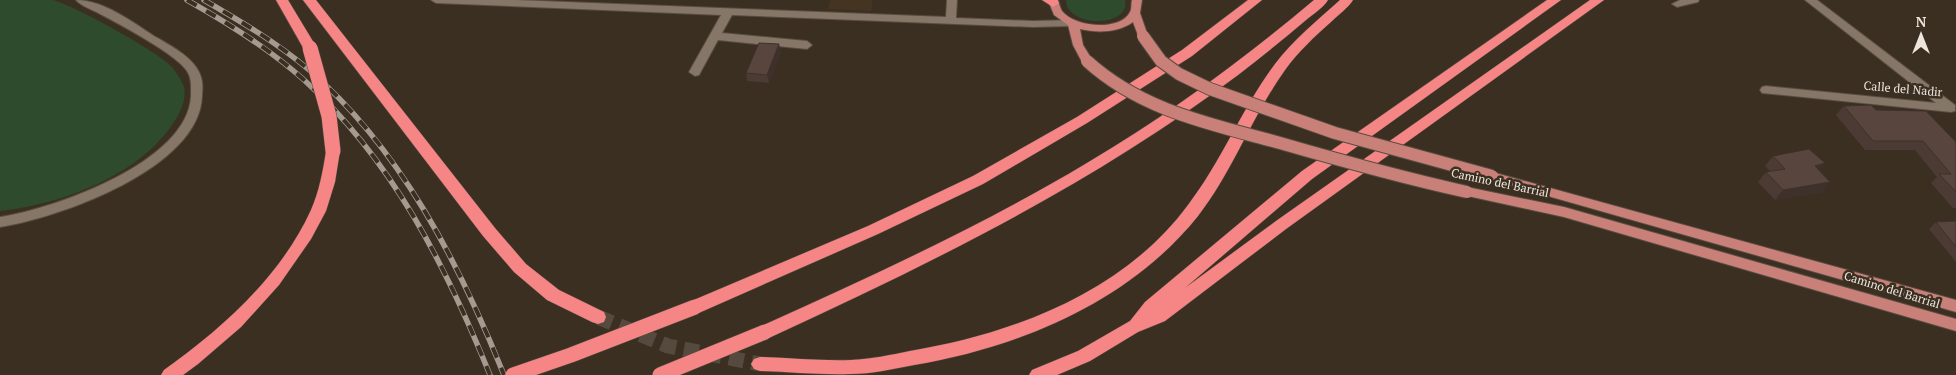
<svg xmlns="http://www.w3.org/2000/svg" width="1956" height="375" font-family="'PT Serif',serif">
	<rect width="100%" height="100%" fill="#3b2f22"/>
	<!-- built -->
	<polygon fill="#443421" points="830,0 873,0 871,11 828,9"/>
	<!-- green -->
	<g fill="#2e4b2e">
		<path d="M 0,0 C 15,0 39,0 53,0 C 73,5 159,52 172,67 C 176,72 182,81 184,87 C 187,99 180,113 174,122 C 139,176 62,204 0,211 Z"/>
		<path d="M 1066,0 L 1125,0 C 1131,28 1066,28 1066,0 Z"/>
	</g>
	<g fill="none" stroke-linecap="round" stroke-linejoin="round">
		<!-- highway-tunnel -->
		<polyline stroke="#564a3e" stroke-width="15" stroke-dasharray="15 8" stroke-linecap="butt" points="598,317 668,346 760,364"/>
		<!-- minor casing -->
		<g stroke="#574d41" stroke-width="2">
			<g id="minor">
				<path d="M 76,0 C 103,0 131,21 154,36 C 168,44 187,54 196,67 C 203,77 203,85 202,96 C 200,168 59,218 0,227 L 0,217 C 54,209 188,162 191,96 C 191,87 192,79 187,71 C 176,54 121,25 102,15 C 94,10 82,7 76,0 Z"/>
				<polygon points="431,0 516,0 946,17 947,0 957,0 956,18 1033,21 1072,20 1077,23 1072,26 1033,27 732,15 722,33 807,41 812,45 807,49 718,40 699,75 695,76 689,72 721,15 436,3"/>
				<polygon points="1680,0 1699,0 1698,2 1677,7 1672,4"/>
				<polygon points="1805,0 1817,0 1955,105 1955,111 1951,112 1762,93 1760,90 1762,87 1766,86 1936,103"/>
			</g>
		</g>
		<!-- major casing -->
		<g stroke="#574d41" stroke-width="2">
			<g id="major">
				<path d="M 1048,0 L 1058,0 C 1059,3 1060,8 1062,11 C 1074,27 1120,32 1130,12 C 1132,9 1131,3 1132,0 L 1142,0 L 1140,13 L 1148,36 L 1147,38 L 1139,38 L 1133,22 C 1118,33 1097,33 1080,29 L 1083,45 L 1093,61 L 1087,65 L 1083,64 L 1073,45 L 1068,25 L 1054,15 Z"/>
				<polygon points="1492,172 1956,300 1956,312 1488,179 1486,176 1488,173"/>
				<polygon points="1467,187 1564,207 1956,319 1956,331 1564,217 1463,195 1461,192 1463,189"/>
			</g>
		</g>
		<!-- highway casing -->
		<g stroke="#574d41" stroke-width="1">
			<g id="highway">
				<polygon points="276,0 288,0 317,48 315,51 305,51"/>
				<polygon points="303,0 316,0 495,228 526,264 559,290 604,312 606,317 604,322 598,324 592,322 547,300 514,272 483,236"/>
				<polygon points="1042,0 1057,0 1059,3 1053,7"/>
				<polygon points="1248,0 1262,0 1192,56 1087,123 983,184 878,234 701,312 695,314 689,312 687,307 689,302 868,226 973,176 1077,117 1182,50"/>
				<path d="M 1314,0 L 1328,0 C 1323,8 1313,14 1306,20 C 1284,39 1261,57 1238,75 C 1094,183 934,262 771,337 L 765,339 L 759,337 L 757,332 L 759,327 C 870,277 982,226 1087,163 C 1168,115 1243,60 1314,0 Z"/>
				<path d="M 1340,0 L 1353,0 C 1348,8 1339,14 1332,21 C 1315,36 1298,52 1285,70 C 1252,116 1233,171 1198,216 C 1129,302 1020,347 914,365 C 893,369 872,374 850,374 C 820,375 790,372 760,371 L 754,369 L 751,364 L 754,359 L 760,357 C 790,358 821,361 851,360 C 871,359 891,355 910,351 C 1013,334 1124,292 1188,205 C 1222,161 1242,108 1275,64 C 1293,40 1318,20 1340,0 Z"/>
				<polygon points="1547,0 1561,0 1312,179 1185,288 1276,221 1590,0 1604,0 1286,229 1165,321 1138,332 1090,361 1057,375 1029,375 1032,370 1078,351 1130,321 1145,302 1302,171"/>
				<path d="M 333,146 L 338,147 L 340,151 L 335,182 L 326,211 L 311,239 L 279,285 L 241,327 L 198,364 L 183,375 L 161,375 L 164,370 C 222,329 281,276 311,210 C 319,192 323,171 326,151 L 328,147 Z"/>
			</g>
		</g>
		<!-- minor -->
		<use href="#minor" fill="#857667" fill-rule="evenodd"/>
		<!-- major -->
		<use href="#major" fill="#c98079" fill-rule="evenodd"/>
		<!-- highway -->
		<use href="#highway" fill="#f68685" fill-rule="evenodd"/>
		<!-- rail casing -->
		<g stroke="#a49a90" stroke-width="5.5">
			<g id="rail">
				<path d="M 187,0 C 228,23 268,48 303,79 C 392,159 446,266 490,375"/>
				<path d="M 204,0 C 240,21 276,42 308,69 C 401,149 459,263 504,375"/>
			</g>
		</g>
		<!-- rail -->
		<use href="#rail" stroke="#3b2f22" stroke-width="4" stroke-dasharray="11" stroke-linecap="butt"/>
		<!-- major-bridge casing -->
		<g stroke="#574d41" stroke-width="14" stroke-linecap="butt">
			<g id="major-bridge">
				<polyline points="1143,36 1161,61 1179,74 1210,89 1335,133 1492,176"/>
				<path d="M 1087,61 C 1142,111 1211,124 1280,143 C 1342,161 1404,178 1467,192"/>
			</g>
		</g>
		<!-- highway-bridge casing -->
		<g stroke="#574d41" stroke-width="16" stroke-linecap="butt">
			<g id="highway-bridge">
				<polyline points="310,48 329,116 333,151"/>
				<polyline points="513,375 571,355 695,307"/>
				<polyline points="660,375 765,332"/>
			</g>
		</g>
		<!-- major-bridge -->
		<use href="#major-bridge" stroke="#c98079" stroke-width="12"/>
		<!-- highway-bridge -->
		<use href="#highway-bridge" stroke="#f68685" stroke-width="15"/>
	</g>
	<!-- wall -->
	<g fill="#4c3b34">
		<polygon points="781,52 769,83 747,81 746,73"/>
		<polygon points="1844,106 1876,110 1956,142 1956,208 1953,208 1931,183 1937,177 1915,150 1865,150 1836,115"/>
		<polygon points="1773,156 1819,170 1830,182 1822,192 1775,200 1758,182 1766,172 1771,172 1765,166"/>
		<polygon points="1956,221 1956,262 1929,229 1936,222"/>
	</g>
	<!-- shaded-wall -->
	<g fill="#3e302b">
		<polygon points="779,44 781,52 769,83 767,75"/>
		<polygon points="1825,163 1817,173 1815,166"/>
		<polygon points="1830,182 1822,192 1775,200 1783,190"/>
	</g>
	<!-- building -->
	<g fill="#58453d" stroke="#3e302b">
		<polygon points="759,43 779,44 767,75 746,73"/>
		<polygon points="1871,105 1876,110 1926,111 1956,142 1956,192 1939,174 1951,174 1923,141 1873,141 1844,106"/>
		<polygon points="1809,149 1825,163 1815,166 1830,182 1783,190 1766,172 1785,169 1773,156"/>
		<polygon points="1956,221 1956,247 1936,222"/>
	</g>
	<g text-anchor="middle" stroke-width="5" stroke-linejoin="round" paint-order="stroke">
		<!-- street labels -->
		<g font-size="12" fill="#eee6dd" stroke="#3b2f22">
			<text transform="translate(1903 89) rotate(5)" y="4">Calle del Nadir</text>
			<text transform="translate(1500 183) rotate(12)" y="4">Camino del Barrial</text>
			<text transform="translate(1892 290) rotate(17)" y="4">Camino del Barrial</text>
		</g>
	</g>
	<!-- north arrow -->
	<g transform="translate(1921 35)" stroke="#3b2f22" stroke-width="4" paint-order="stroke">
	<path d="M0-4L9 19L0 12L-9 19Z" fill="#eee6dd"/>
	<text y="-8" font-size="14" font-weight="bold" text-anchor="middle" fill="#eee6dd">N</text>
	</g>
</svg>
